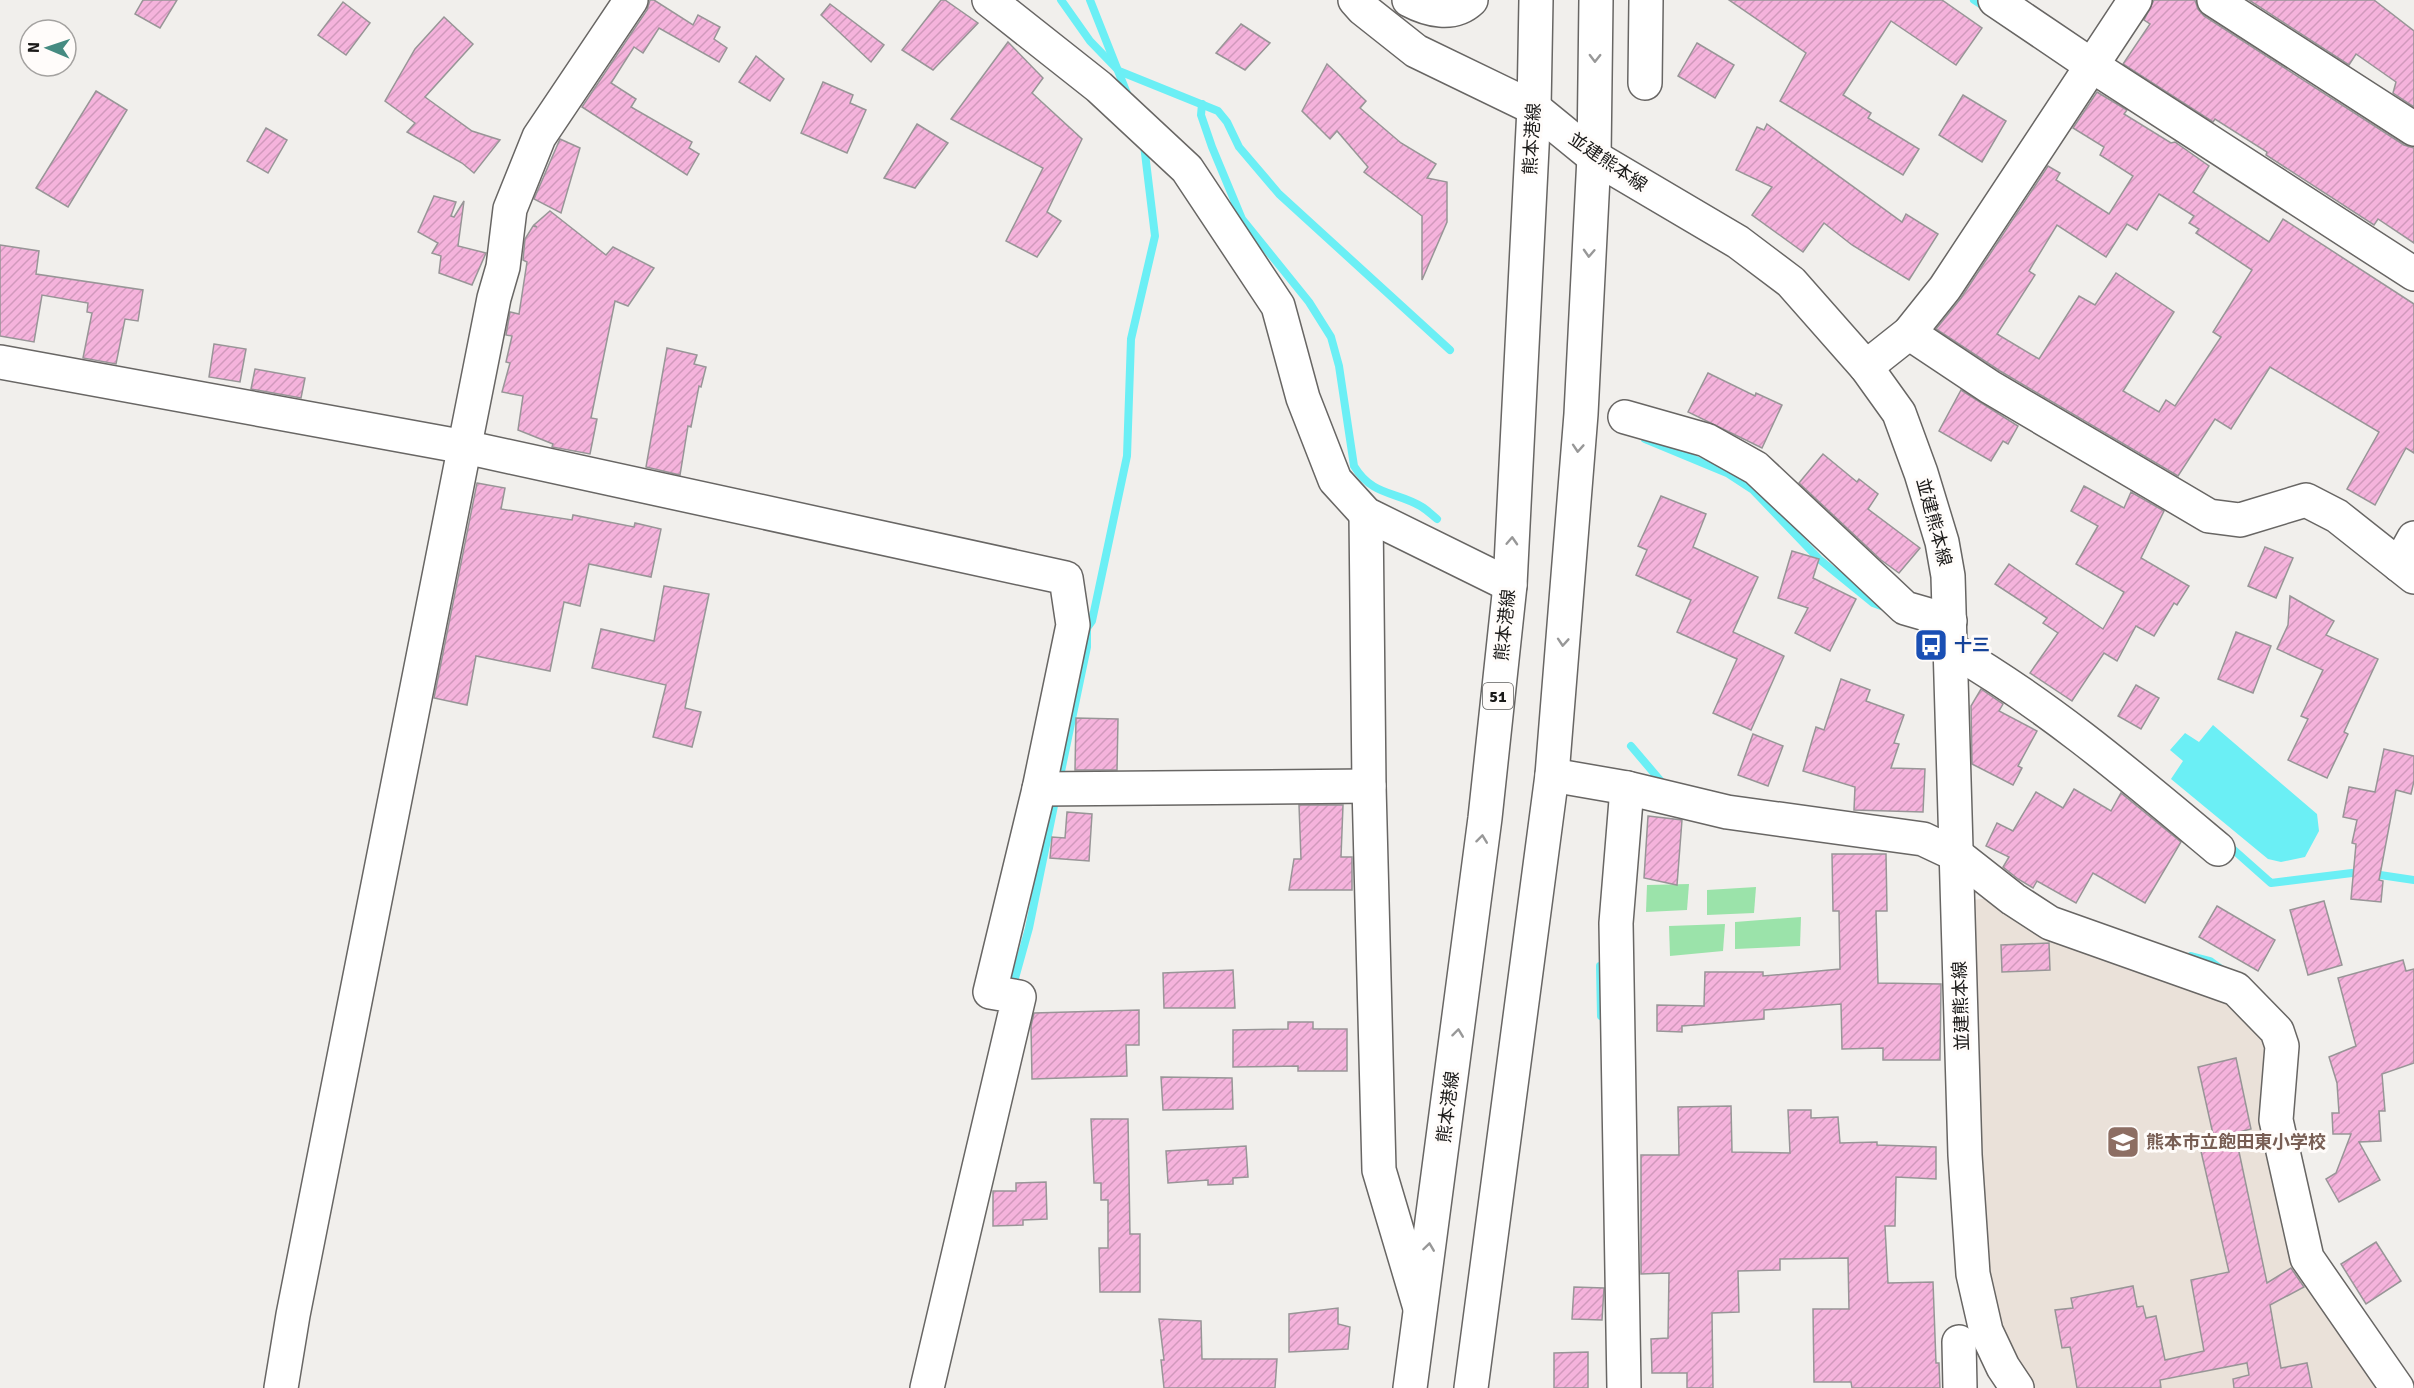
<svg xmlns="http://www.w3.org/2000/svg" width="2414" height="1388" font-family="Signika,'Noto Sans JP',sans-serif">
	<defs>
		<pattern id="building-hatch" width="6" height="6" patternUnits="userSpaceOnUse" patternTransform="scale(1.5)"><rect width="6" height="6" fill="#f5b3dc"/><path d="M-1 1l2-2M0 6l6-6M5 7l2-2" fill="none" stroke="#d199bc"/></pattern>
	</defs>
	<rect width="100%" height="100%" fill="#f1efec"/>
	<!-- built -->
	<polygon fill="#eae1d9" points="1989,898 2209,987 2266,1031 2269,1163 2387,1388 2032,1388 2005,1342 1987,1268 1973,900"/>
	<!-- green -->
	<g fill="#9be3aa">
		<polygon points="1689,884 1687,910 1646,912 1647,885"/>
		<polygon points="1756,887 1754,913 1707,915 1707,890"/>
		<polygon points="1801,917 1800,946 1735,949 1735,922"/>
		<polygon points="1725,924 1723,951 1670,956 1669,926"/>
	</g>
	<!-- water -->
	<polygon fill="#6beff5" points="2213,725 2317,814 2319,831 2305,857 2281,862 2268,859 2171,779 2183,761 2170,750 2185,733 2199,742"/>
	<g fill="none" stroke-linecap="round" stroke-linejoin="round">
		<!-- stream -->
		<g stroke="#6beff5" stroke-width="8">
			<polyline points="1061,0 1090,41 1119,71 1218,111 1227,122 1239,147 1279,194 1450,350"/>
			<polyline points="1090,0 1128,96"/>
			<polyline points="1974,0 1988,9"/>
			<path d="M 1202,104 L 1201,115 L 1212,147 L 1242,219 L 1309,302 L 1331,337 L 1339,366 L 1354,466 C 1373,497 1396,491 1422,507 C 1427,510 1432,515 1437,519"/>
			<polyline points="1645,439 1727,473 1753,490 1819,559 1873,603 1884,607"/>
			<polyline points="1631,746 1665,786"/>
			<polyline points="1059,781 1087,647 1087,628 1092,621 1127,456 1131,339 1155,236 1144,145"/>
			<polyline points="2227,844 2271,883 2360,872 2414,880"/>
			<polyline points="2191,956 2210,961 2221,969"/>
			<polyline points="1600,966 1601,1016"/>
			<polyline points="1012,989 1029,928 1056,796"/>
		</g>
	</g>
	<!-- building -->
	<g fill="url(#building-hatch)" stroke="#989597" stroke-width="1.5" fill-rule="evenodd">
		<polygon points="143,0 177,0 160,28 135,14"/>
		<polygon points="650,0 654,0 693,25 698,15 720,27 714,39 727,48 719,62 659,28 643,53 634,47 611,83 636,99 631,107 692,142 689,148 699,154 687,175 582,107 647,10"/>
		<polygon points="941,0 945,0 978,23 933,70 902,50"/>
		<polygon points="1729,0 1942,0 1982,28 1956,65 1891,21 1843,95 1871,113 1868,118 1919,149 1903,175 1780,101 1806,53"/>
		<polygon points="2154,0 2195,0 2198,9 2204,16 2404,145 2414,148 2414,243 2378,219 2374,225 2266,155 2267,152 2215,119 2213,122 2123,64 2150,24 2144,20"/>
		<polygon points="2249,0 2374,0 2414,31 2414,107 2393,93 2396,82 2356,54 2349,65"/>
		<polygon points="343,2 370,23 346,55 318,35"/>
		<polygon points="830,4 884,45 871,62 821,15"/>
		<polygon points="444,17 473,44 425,97 472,131 500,140 474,173 462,163 407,132 415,123 385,101 415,49"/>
		<polygon points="1241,24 1270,43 1245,70 1216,53"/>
		<polygon points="1008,42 1043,78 1032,93 1082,139 1047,212 1061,221 1037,257 1006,241 1043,168 951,119"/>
		<polygon points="1697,43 1734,65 1715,98 1678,76"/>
		<polygon points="756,56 784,79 770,101 739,82"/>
		<polygon points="1327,64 1366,101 1360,108 1401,143 1436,164 1427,178 1447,182 1447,222 1422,280 1422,216 1364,172 1368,167 1337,131 1330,139 1302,111"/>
		<polygon points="823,82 853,95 850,103 866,110 847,153 801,133"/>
		<polygon points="96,91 127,110 68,207 36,188"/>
		<path d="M 2097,92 L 2127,110 L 2124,114 L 2171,143 L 2175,142 L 2209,166 L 2193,192 L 2269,242 L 2283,219 L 2414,304 L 2414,453 L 2406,448 L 2375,505 L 2347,489 L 2379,432 L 2270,367 L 2231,429 L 2215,419 L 2178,476 L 2000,371 L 1936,329 L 1961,298 L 2048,166 L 2060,173 L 2056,180 L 2109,214 L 2133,176 L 2100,155 L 2104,147 L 2073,128 ZM 2159,194 L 2194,216 L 2189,223 L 2199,229 L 2196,233 L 2252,270 L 2213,332 L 2221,337 L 2175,406 L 2166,400 L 2159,412 L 2123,391 L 2174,312 L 2116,273 L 2095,305 L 2079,296 L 2039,359 L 1997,334 L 2035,275 L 2029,271 L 2057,225 L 2106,257 L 2127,224 L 2137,230 Z"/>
		<polygon points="1963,95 2006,121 1982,162 1939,135"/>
		<polygon points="917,124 948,143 915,188 884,178"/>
		<polygon points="1767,124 1902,222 1906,214 1938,234 1909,280 1852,245 1824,223 1803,252 1752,215 1772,187 1736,170 1757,127 1764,130"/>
		<polygon points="266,128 287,140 268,173 247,161"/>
		<polygon points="560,139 580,148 561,213 534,199"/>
		<polygon points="434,196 456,202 451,216 454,217 464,201 458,246 486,253 472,285 439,273 441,256 432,253 438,243 418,232"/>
		<polygon points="550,211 606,255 613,247 654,268 628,306 615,301 591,418 597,419 590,454 552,447 553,444 518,430 523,396 502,392 510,363 506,362 512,336 506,335 510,312 519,314 527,262 523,260 525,239 533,226 537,227 534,225"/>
		<polygon points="0,245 39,251 36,274 143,290 138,321 125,319 116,364 83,358 92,313 87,312 88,303 42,295 34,342 0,336"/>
		<polygon points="214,344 246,349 240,382 209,377"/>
		<polygon points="667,348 697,355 694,364 706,367 701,387 699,386 691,427 688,426 680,475 646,467"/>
		<polygon points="255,369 305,378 301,398 251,389"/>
		<polygon points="1708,373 1755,396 1756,393 1782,405 1762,448 1688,412"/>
		<polygon points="1961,390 2018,426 2008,444 2003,441 1991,461 1939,431"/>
		<polygon points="1823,454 1857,482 1859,479 1878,494 1868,509 1920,548 1899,573 1881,560 1799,483"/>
		<polygon points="477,483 505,488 501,509 572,520 573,515 634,527 635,523 661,529 651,577 589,564 580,606 564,602 550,671 476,656 467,705 434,698"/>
		<polygon points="2084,486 2124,508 2131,492 2164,511 2141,558 2189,586 2177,605 2174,603 2154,636 2136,626 2117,661 2104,653 2072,701 2030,673 2058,633 2043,623 2047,618 1995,584 2009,564 2103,629 2124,592 2076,564 2098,526 2071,511"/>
		<polygon points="1661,496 1706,514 1693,547 1758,577 1733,632 1784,656 1751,730 1713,713 1737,659 1677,632 1691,600 1636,575 1647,550 1638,546"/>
		<polygon points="2265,547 2293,558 2276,598 2248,586"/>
		<polygon points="1792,551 1819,559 1813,578 1856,599 1830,651 1795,633 1808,608 1778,598"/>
		<polygon points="664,586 709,594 685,708 701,712 692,747 653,737 666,685 592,668 601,629 654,641"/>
		<polygon points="2290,596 2334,621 2326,635 2378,659 2344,732 2348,734 2327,778 2288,760 2308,719 2301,716 2323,670 2277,649 2288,625"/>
		<polygon points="2236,632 2271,646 2253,693 2218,679"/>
		<polygon points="1841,679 1870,690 1866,701 1904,715 1894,743 1899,744 1891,768 1925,769 1923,812 1854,810 1855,787 1803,771 1816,727 1824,730"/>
		<polygon points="2136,685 2159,698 2141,729 2118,716"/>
		<polygon points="1981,689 2003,704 1999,711 2037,731 2018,766 2022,768 2013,785 1972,764 1971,706"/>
		<polygon points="1076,718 1118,719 1117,770 1075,770"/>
		<polygon points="1753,734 1783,746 1768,786 1738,775"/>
		<polygon points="2384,749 2414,756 2414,781 2411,794 2396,790 2379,880 2383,881 2381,902 2351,899 2356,844 2352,843 2357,820 2343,817 2349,787 2375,792"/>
		<polygon points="2074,789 2111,811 2121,793 2181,842 2145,903 2093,873 2076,903 2037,881 2033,888 2018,879 2003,867 2009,857 1986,846 1997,823 2013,831 2036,792 2063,808"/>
		<polygon points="1299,805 1343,805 1341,857 1352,857 1352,890 1289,890 1294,859 1301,859"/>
		<polygon points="1067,812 1092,814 1089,861 1050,858 1052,837 1065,838"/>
		<polygon points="1648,816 1682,820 1677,885 1644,878"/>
		<polygon points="1832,854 1886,854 1887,911 1876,911 1878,983 1941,984 1940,1060 1883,1060 1883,1048 1842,1049 1841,1004 1764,1010 1764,1019 1682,1026 1682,1032 1657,1031 1657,1005 1704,1006 1705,972 1763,972 1763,976 1840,969 1839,911 1833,911"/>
		<polygon points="2324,901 2342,965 2308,975 2290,910"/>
		<polygon points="2217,906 2275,940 2258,971 2199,937"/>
		<polygon points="2049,943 2050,970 2002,972 2001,945"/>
		<polygon points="2403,960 2406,971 2414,969 2414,1063 2382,1074 2385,1111 2379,1111 2381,1141 2359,1142 2380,1180 2339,1202 2326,1179 2336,1173 2351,1134 2333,1134 2332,1113 2339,1113 2337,1083 2329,1057 2356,1046 2338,978"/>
		<polygon points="1233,970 1235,1008 1164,1008 1163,973"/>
		<polygon points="1139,1010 1139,1045 1126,1045 1127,1076 1032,1079 1031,1026 1034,1013"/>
		<polygon points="1288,1022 1313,1022 1313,1029 1347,1029 1347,1071 1298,1071 1298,1066 1233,1067 1233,1030 1288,1029"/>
		<polygon points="2236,1058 2251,1129 2235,1133 2267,1283 2291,1268 2304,1287 2270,1305 2281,1368 2307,1363 2312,1388 2234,1388 2233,1379 2249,1375 2247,1363 2160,1380 2161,1388 2077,1388 2070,1347 2062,1348 2055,1310 2073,1308 2071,1298 2133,1286 2137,1307 2143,1306 2146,1318 2156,1316 2165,1360 2204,1351 2191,1280 2229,1272 2200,1147 2215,1143 2198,1067"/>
		<polygon points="1161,1077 1232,1078 1233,1109 1163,1110"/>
		<polygon points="1731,1106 1732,1152 1790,1153 1788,1110 1811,1110 1811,1118 1838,1117 1840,1143 1877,1142 1877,1145 1936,1147 1936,1179 1896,1177 1895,1226 1885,1226 1888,1283 1933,1282 1936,1363 1939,1363 1940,1388 1852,1388 1851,1382 1814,1382 1813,1309 1849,1309 1848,1258 1780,1259 1780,1270 1738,1271 1739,1312 1712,1313 1713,1388 1687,1388 1687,1373 1652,1373 1651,1339 1668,1338 1669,1273 1641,1274 1641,1155 1679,1155 1678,1107"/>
		<polygon points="1091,1119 1128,1119 1130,1234 1140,1234 1140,1292 1100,1292 1099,1248 1108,1248 1108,1200 1101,1200 1101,1183 1094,1183"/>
		<polygon points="1246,1146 1248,1177 1233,1178 1233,1184 1208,1185 1208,1180 1168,1183 1166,1151"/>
		<polygon points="1046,1182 1047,1219 1023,1220 1023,1225 993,1226 993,1191 1016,1191 1016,1183"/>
		<polygon points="2376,1242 2401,1281 2366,1304 2341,1264"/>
		<polygon points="1574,1287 1604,1288 1602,1320 1572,1319"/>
		<polygon points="1338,1308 1338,1324 1350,1327 1348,1349 1289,1352 1289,1314"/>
		<polygon points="1159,1319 1201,1321 1202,1359 1277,1359 1275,1388 1164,1388 1161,1360 1164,1360"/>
		<polygon points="1588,1352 1588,1388 1554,1388 1554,1353"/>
	</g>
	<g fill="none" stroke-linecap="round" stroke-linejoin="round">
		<!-- minor casing -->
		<g stroke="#686664" stroke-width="36">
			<g id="minor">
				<polyline points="989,0 1099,87 1187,169 1278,306 1303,398 1335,480 1366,514 1510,585"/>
				<path d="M 1409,0 C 1428,10 1453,17 1471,0"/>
				<polyline points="1995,0 2091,65 2414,274"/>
				<polyline points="2214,0 2414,129"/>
				<polyline points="1645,83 1646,0"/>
				<polyline points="1909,333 1990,387 2209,516 2240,520 2306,500 2337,516 2414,577"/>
				<polyline points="0,362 465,447 1066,578 1073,625 1039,789 990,992 1019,997 927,1388"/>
				<polyline points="1866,367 1909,333 1945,288 2135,0"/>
				<polyline points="1625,417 1706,440 1756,468 1905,608 1950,621"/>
				<polyline points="1366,514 1369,786 1379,1170 1420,1308"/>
				<polyline points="2399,565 2414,538"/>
				<path d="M 1951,649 C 2048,705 2132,777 2218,849"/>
				<polyline points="1552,775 1627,788 1727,812 1923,839 1957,855 2013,899 2050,923 2236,989 2277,1031 2282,1046 2276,1120 2307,1258 2397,1388"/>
				<polyline points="1039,789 1369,786"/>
				<polyline points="1959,1342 1960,1388"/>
				<polyline points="281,1388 293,1315 494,298 503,267 510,209 539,137 631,0"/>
				<polyline points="1624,1388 1616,923 1627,788"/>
			</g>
		</g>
		<!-- major casing -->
		<g stroke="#686664" stroke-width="36">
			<g id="major">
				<polyline points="1355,0 1363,9 1416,51 1534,108 1594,157 1738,242 1791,282 1866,367 1899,413 1921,473 1942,542 1948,576 1965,1155 1973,1274 1986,1331 2003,1367 2017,1388"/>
				<polyline points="1410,1388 1485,818 1510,585 1534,108 1536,0"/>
				<polyline points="1471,1388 1552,775 1581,414 1594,157 1596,0"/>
			</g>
		</g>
		<!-- minor -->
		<use href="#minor" stroke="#fff" stroke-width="33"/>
		<!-- major -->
		<use href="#major" stroke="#fff" stroke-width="33"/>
	</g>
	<!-- one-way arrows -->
	<defs><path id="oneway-chevron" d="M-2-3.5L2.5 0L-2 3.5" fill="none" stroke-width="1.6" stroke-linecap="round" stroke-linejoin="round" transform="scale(1.5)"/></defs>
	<g stroke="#989898">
		<use href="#oneway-chevron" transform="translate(1595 58) rotate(91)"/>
		<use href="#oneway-chevron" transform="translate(1589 253) rotate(93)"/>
		<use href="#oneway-chevron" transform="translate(1578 448) rotate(94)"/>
		<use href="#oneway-chevron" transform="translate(1512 541) rotate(-87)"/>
		<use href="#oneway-chevron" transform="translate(1563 642) rotate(94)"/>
		<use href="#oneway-chevron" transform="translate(1482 839) rotate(-83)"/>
		<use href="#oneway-chevron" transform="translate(1458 1033) rotate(-83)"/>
		<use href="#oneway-chevron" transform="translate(1429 1247) rotate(-82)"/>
	</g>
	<!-- icons -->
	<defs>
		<g id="bus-square" transform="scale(1.725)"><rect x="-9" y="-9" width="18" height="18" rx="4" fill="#1a4fb4" stroke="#fffcfa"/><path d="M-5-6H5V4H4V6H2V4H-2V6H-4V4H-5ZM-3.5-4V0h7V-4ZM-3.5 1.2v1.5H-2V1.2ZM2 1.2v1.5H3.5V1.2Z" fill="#fff"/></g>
		<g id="school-square" transform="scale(1.725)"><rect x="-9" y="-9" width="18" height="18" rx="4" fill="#8d6e63" stroke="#fffcfa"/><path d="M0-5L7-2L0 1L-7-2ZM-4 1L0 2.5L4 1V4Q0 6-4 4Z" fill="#fff"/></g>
	</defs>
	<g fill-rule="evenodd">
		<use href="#bus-square" x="1931" y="645"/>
		<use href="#school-square" x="2123" y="1142"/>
	</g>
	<g text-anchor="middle" stroke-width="6" stroke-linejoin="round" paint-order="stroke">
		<!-- shield labels -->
		<rect fill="#fffcfa" stroke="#5f5e5c" stroke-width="1.5" x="1483" y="683" width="30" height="26" rx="4.5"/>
		<g font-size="16" font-weight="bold" fill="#1b1a19">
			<text x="1498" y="702">51</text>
		</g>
		<!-- street labels -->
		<g font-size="18" fill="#1b1a19" stroke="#fffcfa">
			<text transform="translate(1532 139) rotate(-87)" y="6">熊本港線</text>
			<text transform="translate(1608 162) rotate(34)" y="6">並建熊本線</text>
			<text transform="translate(1934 522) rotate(75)" y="6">並建熊本線</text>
			<text transform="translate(1505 625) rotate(-84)" y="6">熊本港線</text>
			<text transform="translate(1961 1006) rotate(-92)" y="6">並建熊本線</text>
			<text transform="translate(1448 1107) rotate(-83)" y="6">熊本港線</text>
		</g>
		<!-- transit labels -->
		<g font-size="18" font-weight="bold" fill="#164399" stroke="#fffcfa" text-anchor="start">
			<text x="1954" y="651">十三</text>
		</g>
		<!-- education labels -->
		<g font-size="18" font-weight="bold" fill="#785e54" stroke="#fffcfa" text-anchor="start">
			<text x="2146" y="1148">熊本市立飽田東小学校</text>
		</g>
	</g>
	<!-- north arrow -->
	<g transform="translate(48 48) rotate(272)"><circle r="28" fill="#fffcfa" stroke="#a4a2a0" stroke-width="1.5"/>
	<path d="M0-4.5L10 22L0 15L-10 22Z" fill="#458b81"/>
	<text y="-9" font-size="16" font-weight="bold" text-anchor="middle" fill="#1b1a19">N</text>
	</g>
</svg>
